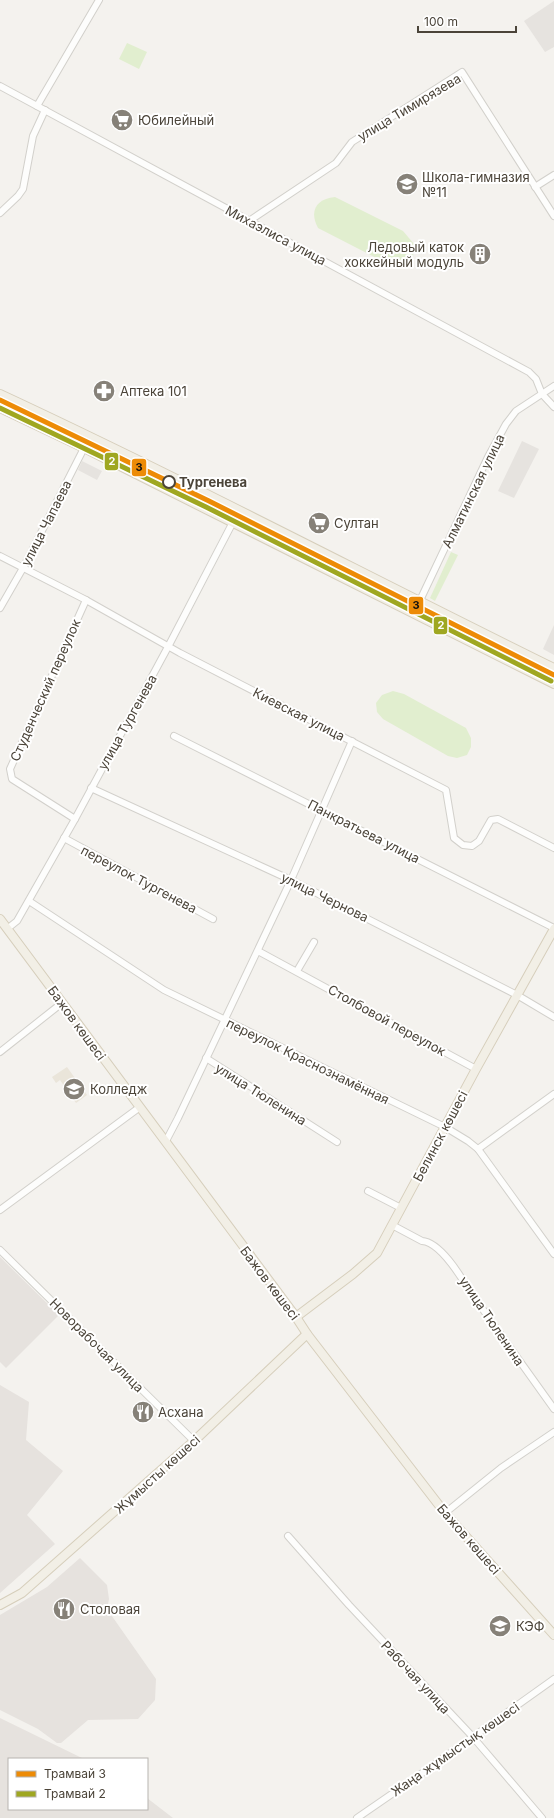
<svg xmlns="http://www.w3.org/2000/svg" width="554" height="1818" font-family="Inter,sans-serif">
	<rect width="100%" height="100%" fill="#f4f2ee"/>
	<!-- industrial -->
	<g fill="#e6e2de">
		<polygon points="0,1257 59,1315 6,1368 0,1362"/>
		<polygon points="0,1385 29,1402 26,1440 63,1471 27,1515 55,1544 0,1593"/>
		<polygon points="80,1558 107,1585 109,1599 107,1609 156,1679 155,1700 138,1719 88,1720 61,1743 57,1743 38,1729 0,1710 0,1615 47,1587"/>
		<polygon points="0,1718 84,1759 9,1759 9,1809 147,1809 147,1798 173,1818 0,1818"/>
	</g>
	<!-- education -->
	<polygon fill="#eae5da" points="67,1067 87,1095 76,1103 60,1080 56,1083 52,1077"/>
	<!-- green -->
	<g fill="#e1eecf">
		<polygon points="127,43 147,52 139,69 119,59"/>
		<path d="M 335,197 L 403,231 L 414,244 L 413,257 L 405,265 L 392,266 L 318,228 C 309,211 316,199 335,197 Z"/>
		<polygon points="451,552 458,555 435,601 430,598"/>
		<polygon points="393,691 404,694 466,728 471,738 471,747 467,755 457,758 448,756 383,719 377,712 376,703 382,695"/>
	</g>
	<!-- parking -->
	<g fill="#e6e3df">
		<polygon points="554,1 554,47 545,52 524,21"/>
		<polygon points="522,441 539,449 514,498 498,491"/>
		<polygon points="82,461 102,471 97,480 78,470"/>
		<polygon points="554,625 554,655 543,649"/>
	</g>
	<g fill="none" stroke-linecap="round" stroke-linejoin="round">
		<!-- minor casing -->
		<g stroke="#d2d0cb" stroke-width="8">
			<g id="minor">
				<polyline points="0,86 529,372 536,379 542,394 554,407"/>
				<polyline points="37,106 99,0"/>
				<polyline points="535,187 554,175"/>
				<polyline points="0,213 18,196 23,189 33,136 45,110"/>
				<polyline points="249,221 336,163 352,142 462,72 554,216"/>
				<polyline points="0,556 86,600 180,653 446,790 454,838 463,845 472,846 479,841 491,820 498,819 554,848"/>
				<polyline points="0,608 23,568 84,448"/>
				<polyline points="414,613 488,457 506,424 516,411 554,386"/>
				<polyline points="174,736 554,928"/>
				<polyline points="91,788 291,880 517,995 554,1017"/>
				<polyline points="75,819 12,779 10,769 86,600"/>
				<polyline points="64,838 213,919"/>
				<polyline points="29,901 164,990 445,1127 468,1141 478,1149 554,1254"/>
				<polyline points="7,929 17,921 75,819 169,645 233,522"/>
				<polyline points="258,951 476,1069"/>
				<polyline points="297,971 314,942"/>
				<polyline points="0,1052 62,1003"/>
				<polyline points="206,1058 337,1142"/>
				<polyline points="166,1141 178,1118 291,880 352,741"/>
				<polyline points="478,1149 554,1094"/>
				<polyline points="368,1191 401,1208"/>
				<polyline points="0,1210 140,1107"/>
				<path d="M 392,1225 L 422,1241 C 440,1242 460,1275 469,1290 L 554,1409"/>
				<polyline points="0,1250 194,1441"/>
				<polyline points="445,1513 501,1468 554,1432"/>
				<polyline points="288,1536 349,1605 472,1736 542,1818"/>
				<polyline points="357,1818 418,1776 554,1679"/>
			</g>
		</g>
		<!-- major casing -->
		<g stroke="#d6cebb" stroke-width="10">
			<g id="major">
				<path d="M 0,394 C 187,481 369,577 554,668"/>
				<polyline points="0,408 84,448 554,684"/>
				<polyline points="0,919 296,1317 307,1334 445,1513 554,1635"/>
				<polyline points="296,1317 353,1274 377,1253 476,1069 554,929"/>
				<polyline points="0,1605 22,1593 194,1441 307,1334"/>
			</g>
		</g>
		<!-- minor -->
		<use href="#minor" stroke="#fdfdfc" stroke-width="6"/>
		<!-- major -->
		<use href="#major" stroke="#f2efe6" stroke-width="8"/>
		<!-- tram-1 casing -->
		<g stroke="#fff" stroke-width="8">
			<polyline id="tram-1" points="0,400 209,501 554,675"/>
		</g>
		<!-- tram-2 casing -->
		<g stroke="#fff" stroke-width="8">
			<polyline id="tram-2" points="0,408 206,507 551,681"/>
		</g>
		<!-- tram-1 -->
		<use href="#tram-1" stroke="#ed8b06" stroke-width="5"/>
		<!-- tram-2 -->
		<use href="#tram-2" stroke="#9fa721" stroke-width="5"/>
	</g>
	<!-- icons -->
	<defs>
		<g id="supermarket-disc" transform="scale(1.15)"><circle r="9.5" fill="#868178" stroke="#fff"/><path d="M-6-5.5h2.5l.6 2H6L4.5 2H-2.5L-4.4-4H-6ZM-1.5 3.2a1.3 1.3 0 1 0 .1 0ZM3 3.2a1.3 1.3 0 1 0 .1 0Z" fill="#fff"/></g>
		<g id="school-disc" transform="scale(1.15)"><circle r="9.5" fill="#868178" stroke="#fff"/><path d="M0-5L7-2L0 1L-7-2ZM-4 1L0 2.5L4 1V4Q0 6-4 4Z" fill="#fff"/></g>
		<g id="building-disc" transform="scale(1.15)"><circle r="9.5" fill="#868178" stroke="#fff"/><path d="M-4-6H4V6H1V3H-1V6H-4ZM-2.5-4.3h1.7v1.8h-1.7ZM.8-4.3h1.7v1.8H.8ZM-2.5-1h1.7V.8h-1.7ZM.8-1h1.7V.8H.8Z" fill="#fff"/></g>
		<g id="pharmacy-disc" transform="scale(1.15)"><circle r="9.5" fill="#868178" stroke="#fff"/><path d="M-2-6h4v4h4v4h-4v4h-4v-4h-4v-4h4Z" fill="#fff"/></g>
		<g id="university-disc" transform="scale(1.15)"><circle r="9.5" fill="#868178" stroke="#fff"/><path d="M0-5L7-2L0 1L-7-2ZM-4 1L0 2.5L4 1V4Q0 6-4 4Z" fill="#fff"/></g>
		<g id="restaurant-disc" transform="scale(1.15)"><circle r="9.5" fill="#868178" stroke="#fff"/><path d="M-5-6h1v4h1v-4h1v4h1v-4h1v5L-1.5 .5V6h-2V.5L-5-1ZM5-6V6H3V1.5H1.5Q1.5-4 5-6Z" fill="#fff"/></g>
	</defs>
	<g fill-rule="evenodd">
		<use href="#supermarket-disc" x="122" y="120"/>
		<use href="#school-disc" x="407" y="184"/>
		<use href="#building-disc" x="480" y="254"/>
		<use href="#pharmacy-disc" x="104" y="391"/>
		<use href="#supermarket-disc" x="319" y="523"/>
		<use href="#university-disc" x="74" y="1089"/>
		<use href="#restaurant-disc" x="143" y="1412"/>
		<use href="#restaurant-disc" x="64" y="1609"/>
		<use href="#university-disc" x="500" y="1626"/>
	</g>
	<!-- markers -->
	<circle fill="#fff" stroke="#4b4439" stroke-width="2" cx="169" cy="482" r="6"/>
	<g text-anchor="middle" stroke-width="4" stroke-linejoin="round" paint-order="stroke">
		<!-- street labels -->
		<g font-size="13" fill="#4b4439" stroke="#fff">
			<text transform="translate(409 107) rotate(-31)" y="5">улица Тимирязева</text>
			<text transform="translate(276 235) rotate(28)" y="5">Михаэлиса улица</text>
			<text transform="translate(473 491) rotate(-64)" y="5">Алматинская улица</text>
			<text transform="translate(46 523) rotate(-63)" y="5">улица Чапаева</text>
			<text transform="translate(45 690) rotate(-66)" y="5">Студенческий переулок</text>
			<text transform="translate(299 714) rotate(27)" y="5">Киевская улица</text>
			<text transform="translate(127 722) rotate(-61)" y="5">улица Тургенева</text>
			<text transform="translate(364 831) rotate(27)" y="5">Панкратьева улица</text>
			<text transform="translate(139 879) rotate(28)" y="5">переулок Тургенева</text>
			<text transform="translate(325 897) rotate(26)" y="5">улица Чернова</text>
			<text transform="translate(387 1020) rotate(29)" y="5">Столбовой переулок</text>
			<text transform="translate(77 1023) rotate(54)" y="5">Бажов көшесі</text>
			<text transform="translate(308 1061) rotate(26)" y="5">переулок Краснознамённая</text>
			<text transform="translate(261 1094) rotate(32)" y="5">улица Тюленина</text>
			<text transform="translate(440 1136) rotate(-62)" y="5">Белинск көшесі</text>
			<text transform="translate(270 1283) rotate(53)" y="5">Бажов көшесі</text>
			<text transform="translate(492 1321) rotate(56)" y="5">улица Тюленина</text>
			<text transform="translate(97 1345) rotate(45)" y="5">Новорабочая улица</text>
			<text transform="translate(157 1474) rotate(-42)" y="5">Жұмысты көшесі</text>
			<text transform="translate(469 1539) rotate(49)" y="5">Бажов көшесі</text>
			<text transform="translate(416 1677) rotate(47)" y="5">Рабочая улица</text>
			<text transform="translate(455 1749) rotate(-35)" y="5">Жаңа жұмыстық көшесі</text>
		</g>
		<!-- poi labels -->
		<g font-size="13" fill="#4b4439" stroke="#fff" text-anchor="start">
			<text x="138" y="125">Юбилейный</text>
			<text x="422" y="182">Школа-гимназия<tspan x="422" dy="15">№11</tspan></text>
			<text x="464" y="252" text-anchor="end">Ледовый каток<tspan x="464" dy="15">хоккейный модуль</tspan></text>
			<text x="120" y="396">Аптека 101</text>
			<text x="334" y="528">Султан</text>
			<text x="90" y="1094">Колледж</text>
			<text x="158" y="1417">Асхана</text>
			<text x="80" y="1614">Столовая</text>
			<text x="516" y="1631">КЭФ</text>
		</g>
		<!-- stop labels -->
		<g font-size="13" font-weight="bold" fill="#4b4439" stroke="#fff" text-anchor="start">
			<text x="179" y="487">Тургенева</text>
		</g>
	</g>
	<g stroke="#fff" stroke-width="1.5">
		<rect x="104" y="452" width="15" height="19" rx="4" fill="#9fa721"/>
		<rect x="131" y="458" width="16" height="19" rx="4" fill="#ed8b06"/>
		<rect x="408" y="596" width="16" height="19" rx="4" fill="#ed8b06"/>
		<rect x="433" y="616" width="15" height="19" rx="4" fill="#9fa721"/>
	</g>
	<g font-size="11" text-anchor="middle" font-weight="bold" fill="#fff">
		<text x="112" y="465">2</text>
		<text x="441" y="629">2</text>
	</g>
	<g font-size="11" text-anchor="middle" font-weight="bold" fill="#111">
		<text x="139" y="471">3</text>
		<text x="416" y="609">3</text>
	</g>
	<!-- legend -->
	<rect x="8" y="1758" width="140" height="52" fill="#ffffff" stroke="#b7b4b0"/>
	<rect x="16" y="1771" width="20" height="6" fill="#ed8b06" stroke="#b7b4b0"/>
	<text x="44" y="1778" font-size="12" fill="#4b4439">Трамвай 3</text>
	<rect x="16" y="1791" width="20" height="6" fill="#9fa721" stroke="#b7b4b0"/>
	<text x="44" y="1798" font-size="12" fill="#4b4439">Трамвай 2</text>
	<!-- scale -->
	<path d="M418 26v6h98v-6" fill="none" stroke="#4b4439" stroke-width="2"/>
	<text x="424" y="26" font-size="12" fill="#4b4439" stroke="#ffffff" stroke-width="3" paint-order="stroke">100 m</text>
</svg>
